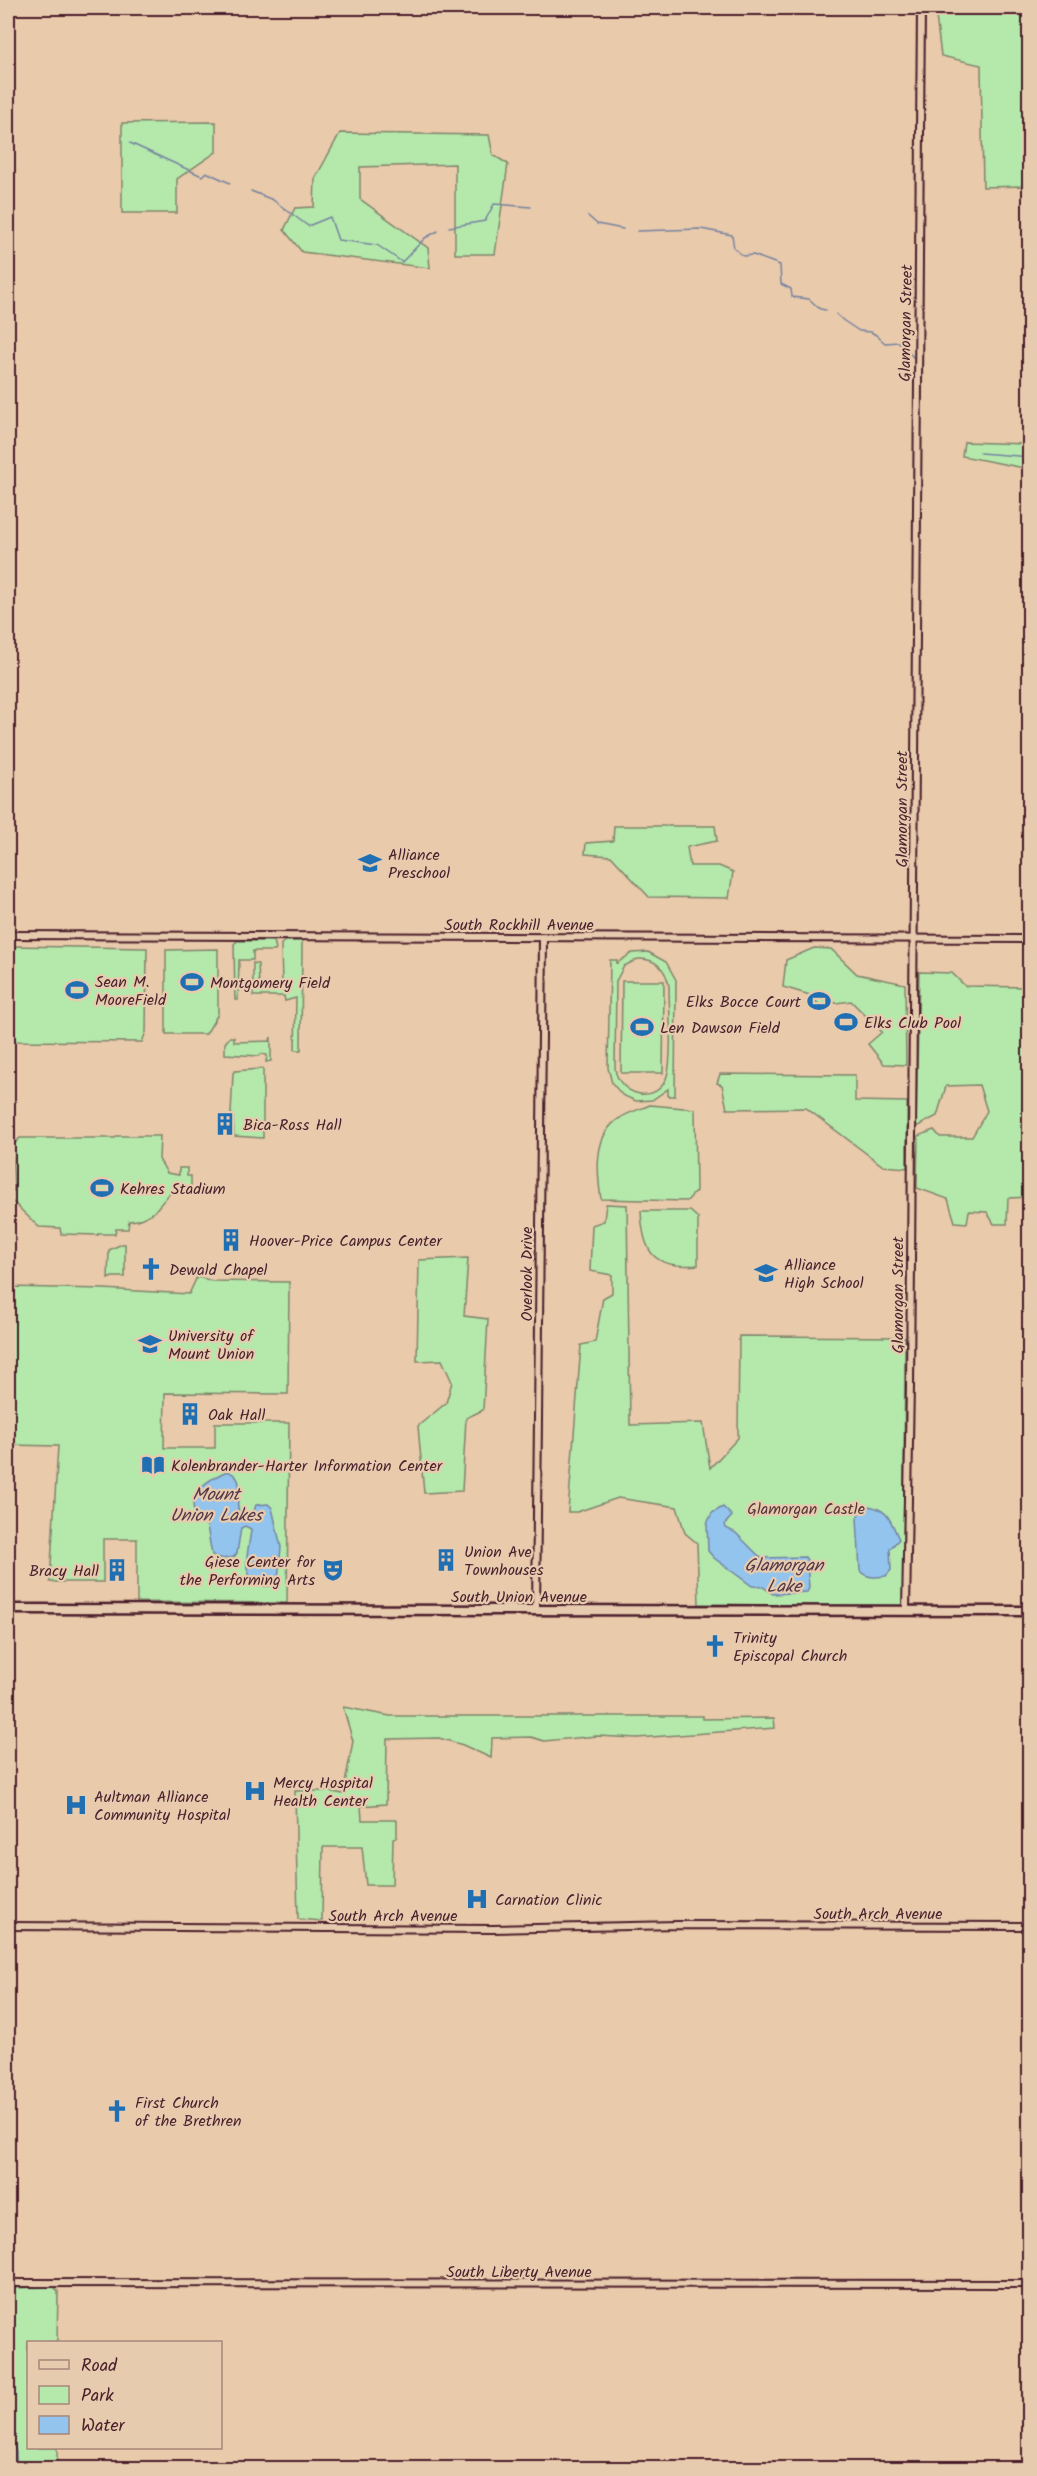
<svg xmlns="http://www.w3.org/2000/svg" width="1037" height="2476" font-family="Kalam,sans-serif">
	<rect width="100%" height="100%" fill="#e9caab"/>
	<filter id="ink" filterUnits="userSpaceOnUse"><feTurbulence type="fractalNoise" baseFrequency=".0167" numOctaves="2"/><feDisplacementMap in="SourceGraphic" scale="12" xChannelSelector="R" yChannelSelector="G"/><feConvolveMatrix kernelMatrix="1 2 1 2 8 2 1 2 1" color-interpolation-filters="sRGB"/></filter>
	<g filter="url(#ink)">
		<!-- green -->
		<g fill="#b4e9ab" stroke="#7f846b" stroke-width="1.5" fill-rule="evenodd">
			<polygon points="935,8 1029,8 1029,186 983,187 981,65 941,56"/>
			<polygon points="216,122 216,152 177,179 177,213 122,213 122,123"/>
			<polygon points="340,133 489,135 493,155 508,164 495,254 455,254 455,164 360,167 360,199 428,248 430,268 302,252 284,230 295,208 314,207 315,179"/>
			<polygon points="964,442 1029,444 1029,473 1024,468 962,456"/>
			<polygon points="614,826 715,826 717,841 687,847 690,866 719,866 733,872 729,898 649,897 611,856 585,854 586,843 613,841"/>
			<polygon points="237,941 274,941 276,949 275,951 253,951 253,960 239,960 238,1000 235,1000 234,944"/>
			<polygon points="285,941 302,941 301,1050 295,1050 296,998 285,1001 284,996 253,996 253,963 258,964 259,985 282,985 281,944"/>
			<polygon points="8,946 147,948 146,1032 142,1042 8,1041"/>
			<polygon points="814,948 831,949 857,974 905,984 906,1065 884,1064 868,1044 882,1032 851,1001 836,1003 824,999 829,1005 824,1010 810,995 783,987 786,960"/>
			<polygon points="218,949 218,1014 206,1034 166,1034 166,950"/>
			<path d="M 648,952 L 666,962 L 676,980 L 675,1096 L 668,1096 L 668,1089 L 652,1100 L 636,1101 L 622,1095 L 612,1083 L 608,1068 L 610,960 L 617,960 L 617,963 L 632,953 ZM 638,959 C 656,958 666,969 669,986 C 669,1008 673,1057 667,1076 C 658,1106 618,1096 615,1068 L 616,981 L 624,966 Z"/>
			<polygon points="919,972 952,973 965,986 1029,987 1029,1197 1008,1198 1007,1224 994,1224 987,1212 969,1211 967,1223 955,1222 948,1199 917,1188 918,1136 934,1130 940,1137 972,1137 987,1111 979,1085 946,1086 937,1116 916,1127"/>
			<polygon points="622,981 664,981 663,1073 621,1073"/>
			<polygon points="230,1037 234,1037 234,1042 270,1041 271,1037 271,1061 266,1062 267,1055 262,1054 259,1056 225,1054 225,1043"/>
			<polygon points="260,1069 263,1069 263,1138 234,1136 233,1115 231,1114 233,1073 235,1071"/>
			<polygon points="720,1074 855,1075 855,1101 907,1102 907,1168 883,1166 806,1108 727,1109 722,1085 717,1083"/>
			<path d="M 650,1105 L 695,1109 L 696,1191 L 687,1201 L 601,1199 C 597,1173 593,1134 620,1118 C 629,1112 641,1109 650,1105 Z"/>
			<polygon points="117,1136 160,1136 159,1159 167,1173 179,1175 179,1168 187,1168 187,1176 191,1176 191,1193 170,1193 153,1213 138,1220 129,1221 128,1229 116,1229 115,1234 98,1234 98,1235 61,1234 60,1228 39,1227 12,1201 12,1192 14,1190 12,1146 20,1138 115,1138"/>
			<polygon points="606,1204 627,1205 630,1425 703,1423 710,1468 738,1438 739,1336 905,1337 903,1607 699,1604 697,1543 685,1533 677,1507 618,1498 577,1512 568,1512 581,1345 595,1342 603,1298 612,1293 612,1275 590,1271 592,1225 604,1221"/>
			<path d="M 641,1211 L 690,1211 L 698,1218 L 698,1265 C 653,1269 643,1253 641,1211 Z"/>
			<polygon points="122,1244 125,1244 125,1277 112,1277 108,1279 109,1250"/>
			<polygon points="468,1258 464,1316 488,1319 483,1410 466,1418 462,1491 424,1493 418,1426 446,1403 452,1382 442,1360 417,1361 419,1260"/>
			<polygon points="197,1277 213,1281 289,1282 288,1394 165,1393 164,1448 215,1448 215,1423 289,1423 287,1603 137,1602 137,1539 103,1539 103,1582 50,1582 58,1446 8,1445 8,1287 103,1289 189,1294"/>
			<polygon points="343,1707 390,1716 703,1716 703,1719 774,1718 775,1728 637,1738 597,1736 544,1741 531,1737 492,1738 491,1758 463,1745 439,1738 387,1739 386,1804 361,1806 362,1820 397,1820 397,1837 393,1838 392,1885 366,1885 362,1847 323,1847 322,1921 298,1919 295,1791 328,1791 343,1794 353,1741"/>
			<polygon points="54,2287 58,2291 57,2342 28,2342 28,2448 57,2448 57,2468 8,2468 8,2288"/>
		</g>
		<!-- water -->
		<g fill="#92c4ee" stroke="#7582a0" stroke-width="1.5">
			<path d="M 227,1471 C 252,1480 228,1502 243,1518 L 252,1517 L 256,1505 L 268,1504 L 272,1508 L 281,1547 L 278,1580 C 273,1586 268,1588 261,1585 C 237,1574 250,1549 251,1529 L 245,1526 L 241,1528 L 237,1553 L 234,1557 L 223,1559 L 212,1555 L 207,1526 L 194,1511 C 189,1491 211,1478 227,1471 Z"/>
			<path d="M 866,1506 C 888,1507 891,1522 899,1539 L 890,1549 L 891,1570 L 886,1576 C 877,1577 867,1579 860,1571 L 857,1518 L 861,1508 Z"/>
			<polygon points="723,1507 732,1516 725,1524 726,1528 736,1533 761,1558 805,1557 807,1560 809,1588 807,1592 773,1594 763,1587 752,1586 714,1558 708,1551 707,1524 712,1513"/>
		</g>
		<g fill="none" stroke-linecap="round" stroke-linejoin="round">
			<!-- stream -->
			<g stroke="#7582a0" stroke-width="1.5">
				<polyline points="130,143 202,176 206,172 230,183"/>
				<polyline points="251,191 273,200 308,226 330,217 338,240 377,245 402,262 425,238 438,231"/>
				<polyline points="588,216 597,224 623,229"/>
				<polyline points="449,227 485,221 494,204 531,207"/>
				<polyline points="637,231 701,229 732,235 734,248 743,256 753,255 780,265 781,284 791,289 792,297 809,299 820,309 826,310"/>
				<polyline points="836,314 844,321 859,331 871,332 876,335 885,343 899,342 914,358"/>
				<polyline points="980,453 1030,457"/>
				<polyline points="8,2425 16,2452 17,2468"/>
			</g>
			<!-- minor casing -->
			<g stroke="#4a1f2b" stroke-width="10">
				<g id="minor">
					<polyline points="8,935 1030,939"/>
					<polyline points="536,1611 543,938"/>
					<polyline points="906,1611 910,1386 921,8"/>
					<polyline points="8,1926 493,1929 678,1925 1030,1926"/>
					<polyline points="8,2283 1030,2284"/>
				</g>
			</g>
			<!-- major casing -->
			<g stroke="#4a1f2b" stroke-width="13">
				<polyline id="major" points="8,1609 1030,1611"/>
			</g>
			<!-- minor -->
			<use href="#minor" stroke="#e7cbae" stroke-width="6"/>
			<!-- major -->
			<use href="#major" stroke="#e7cbae" stroke-width="8"/>
		</g>
	</g>
	<!-- icons -->
	<defs>
		<g id="school-bare" transform="scale(1.8)"><path d="M0-5L7-2L0 1L-7-2ZM-4 1L0 2.5L4 1V4Q0 6-4 4Z" fill="#1f6fb2" stroke="#e7cbae" stroke-width="2.5" paint-order="stroke"/></g>
		<g id="stadium-bare" transform="scale(1.8)"><path d="M0-5a6.5 5 0 1 0 0 10a6.5 5 0 1 0 0-10ZM-3.5-1.8h7v3.6h-7Z" fill="#1f6fb2" stroke="#e7cbae" stroke-width="2.5" paint-order="stroke"/></g>
		<g id="building-bare" transform="scale(1.8)"><path d="M-4-6H4V6H1V3H-1V6H-4ZM-2.5-4.3h1.7v1.8h-1.7ZM.8-4.3h1.7v1.8H.8ZM-2.5-1h1.7V.8h-1.7ZM.8-1h1.7V.8H.8Z" fill="#1f6fb2" stroke="#e7cbae" stroke-width="2.5" paint-order="stroke"/></g>
		<g id="church-bare" transform="scale(1.8)"><path d="M-1.2-6h2.4v3.5h3.3v2.4h-3.3V6h-2.4V-.1h-3.3v-2.4h3.3Z" fill="#1f6fb2" stroke="#e7cbae" stroke-width="2.5" paint-order="stroke"/></g>
		<g id="university-bare" transform="scale(1.8)"><path d="M0-5L7-2L0 1L-7-2ZM-4 1L0 2.5L4 1V4Q0 6-4 4Z" fill="#1f6fb2" stroke="#e7cbae" stroke-width="2.5" paint-order="stroke"/></g>
		<g id="library-bare" transform="scale(1.8)"><path d="M-6-4Q-3-5.5-.7-3.5V5Q-3 3-6 4ZM6-4Q3-5.5 .7-3.5V5Q3 3 6 4Z" fill="#1f6fb2" stroke="#e7cbae" stroke-width="2.5" paint-order="stroke"/></g>
		<g id="theatre-bare" transform="scale(1.8)"><path d="M-5-5.5Q0-4 5-5.5V0Q5 5 0 6Q-5 5-5 0ZM-3.3-2.5H-1v1.5H-3.3ZM1-2.5H3.3v1.5H1ZM-2.8 1Q0 5.5 2.8 1Z" fill="#1f6fb2" stroke="#e7cbae" stroke-width="2.5" paint-order="stroke"/></g>
		<g id="hospital-bare" transform="scale(1.8)"><path d="M-5-5h3v3.5h4V-5h3V5h-3V1.5h-4V5h-3Z" fill="#1f6fb2" stroke="#e7cbae" stroke-width="2.5" paint-order="stroke"/></g>
	</defs>
	<g fill-rule="evenodd">
		<use href="#school-bare" x="370" y="863"/>
		<use href="#stadium-bare" x="192" y="982"/>
		<use href="#stadium-bare" x="77" y="990"/>
		<use href="#stadium-bare" x="819" y="1001"/>
		<use href="#stadium-bare" x="846" y="1022"/>
		<use href="#stadium-bare" x="642" y="1027"/>
		<use href="#building-bare" x="225" y="1124"/>
		<use href="#stadium-bare" x="102" y="1188"/>
		<use href="#building-bare" x="231" y="1240"/>
		<use href="#church-bare" x="151" y="1269"/>
		<use href="#school-bare" x="766" y="1273"/>
		<use href="#university-bare" x="150" y="1344"/>
		<use href="#building-bare" x="190" y="1414"/>
		<use href="#library-bare" x="153" y="1465"/>
		<use href="#building-bare" x="446" y="1560"/>
		<use href="#building-bare" x="117" y="1570"/>
		<use href="#theatre-bare" x="333" y="1570"/>
		<use href="#church-bare" x="715" y="1646"/>
		<use href="#hospital-bare" x="255" y="1791"/>
		<use href="#hospital-bare" x="76" y="1805"/>
		<use href="#hospital-bare" x="477" y="1899"/>
		<use href="#church-bare" x="117" y="2111"/>
	</g>
	<g text-anchor="middle" stroke-width="4.5" stroke-linejoin="round" paint-order="stroke">
		<!-- street labels -->
		<g font-size="16" fill="#4a1f2b" stroke="#e7cbae">
			<text transform="translate(905 323) rotate(-89)" y="6">Glamorgan Street</text>
			<text transform="translate(901 809) rotate(-90)" y="6">Glamorgan Street</text>
			<text x="519" y="930">South Rockhill Avenue</text>
			<text transform="translate(526 1274) rotate(-90)" y="6">Overlook Drive</text>
			<text transform="translate(897 1295) rotate(-90)" y="6">Glamorgan Street</text>
			<text x="519" y="1602">South Union Avenue</text>
			<text x="878" y="1919">South Arch Avenue</text>
			<text x="393" y="1921">South Arch Avenue</text>
			<text x="519" y="2277">South Liberty Avenue</text>
		</g>
		<!-- poi labels -->
		<g font-size="16" fill="#4a1f2b" stroke="#e7cbae" text-anchor="start">
			<text x="388" y="860">Alliance<tspan x="388" dy="18">Preschool</tspan></text>
			<text x="95" y="987">Sean M.<tspan x="95" dy="18">MooreField</tspan></text>
			<text x="210" y="988">Montgomery Field</text>
			<text x="801" y="1007" text-anchor="end">Elks Bocce Court</text>
			<text x="864" y="1028">Elks Club Pool</text>
			<text x="660" y="1033">Len Dawson Field</text>
			<text x="243" y="1130">Bica-Ross Hall</text>
			<text x="120" y="1194">Kehres Stadium</text>
			<text x="249" y="1246">Hoover-Price Campus Center</text>
			<text x="784" y="1270">Alliance<tspan x="784" dy="18">High School</tspan></text>
			<text x="169" y="1275">Dewald Chapel</text>
			<text x="168" y="1341">University of<tspan x="168" dy="18">Mount Union</tspan></text>
			<text x="208" y="1420">Oak Hall</text>
			<text x="171" y="1471">Kolenbrander-Harter Information Center</text>
			<text x="464" y="1557">Union Ave<tspan x="464" dy="18">Townhouses</tspan></text>
			<text x="315" y="1567" text-anchor="end">Giese Center for<tspan x="315" dy="18">the Performing Arts</tspan></text>
			<text x="99" y="1576" text-anchor="end">Bracy Hall</text>
			<text x="733" y="1643">Trinity<tspan x="733" dy="18">Episcopal Church</tspan></text>
			<text x="273" y="1788">Mercy Hospital<tspan x="273" dy="18">Health Center</tspan></text>
			<text x="94" y="1802">Aultman Alliance<tspan x="94" dy="18">Community Hospital</tspan></text>
			<text x="495" y="1905">Carnation Clinic</text>
			<text x="135" y="2108">First Church<tspan x="135" dy="18">of the Brethren</tspan></text>
		</g>
		<!-- park labels -->
		<g font-size="16" fill="#553338" stroke="#e7cbae">
			<text x="806" y="1514">Glamorgan Castle</text>
		</g>
		<!-- water labels -->
		<g font-size="18" font-style="italic" fill="#553848" stroke="#e7cbae">
			<text x="216" y="1500">Mount<tspan x="216" dy="21">Union Lakes</tspan></text>
			<text x="784" y="1571">Glamorgan<tspan x="784" dy="21">Lake</tspan></text>
		</g>
	</g>
	<!-- margin -->
	<rect width="1037" height="2476" fill="none" stroke="#e7cbae" stroke-width="30"/>
	<rect x="15" y="15" width="1007" height="2446" fill="none" stroke="#4a1f2b" stroke-width="2" filter="url(#ink)"/>
	<!-- legend -->
	<rect x="27" y="2341" width="195" height="108" fill="#e7cbae" stroke="#a8867a" stroke-width="1.5"/>
	<rect x="39" y="2360" width="30" height="9" fill="#e7cbae" stroke="#a8867a" stroke-width="1.5"/>
	<text x="81" y="2371" font-size="18" fill="#4a1f2b">Road</text>
	<rect x="39" y="2386" width="30" height="18" fill="#b4e9ab" stroke="#a8867a" stroke-width="1.5"/>
	<text x="81" y="2401" font-size="18" fill="#4a1f2b">Park</text>
	<rect x="39" y="2416" width="30" height="18" fill="#92c4ee" stroke="#a8867a" stroke-width="1.5"/>
	<text x="81" y="2431" font-size="18" fill="#4a1f2b">Water</text>
</svg>
